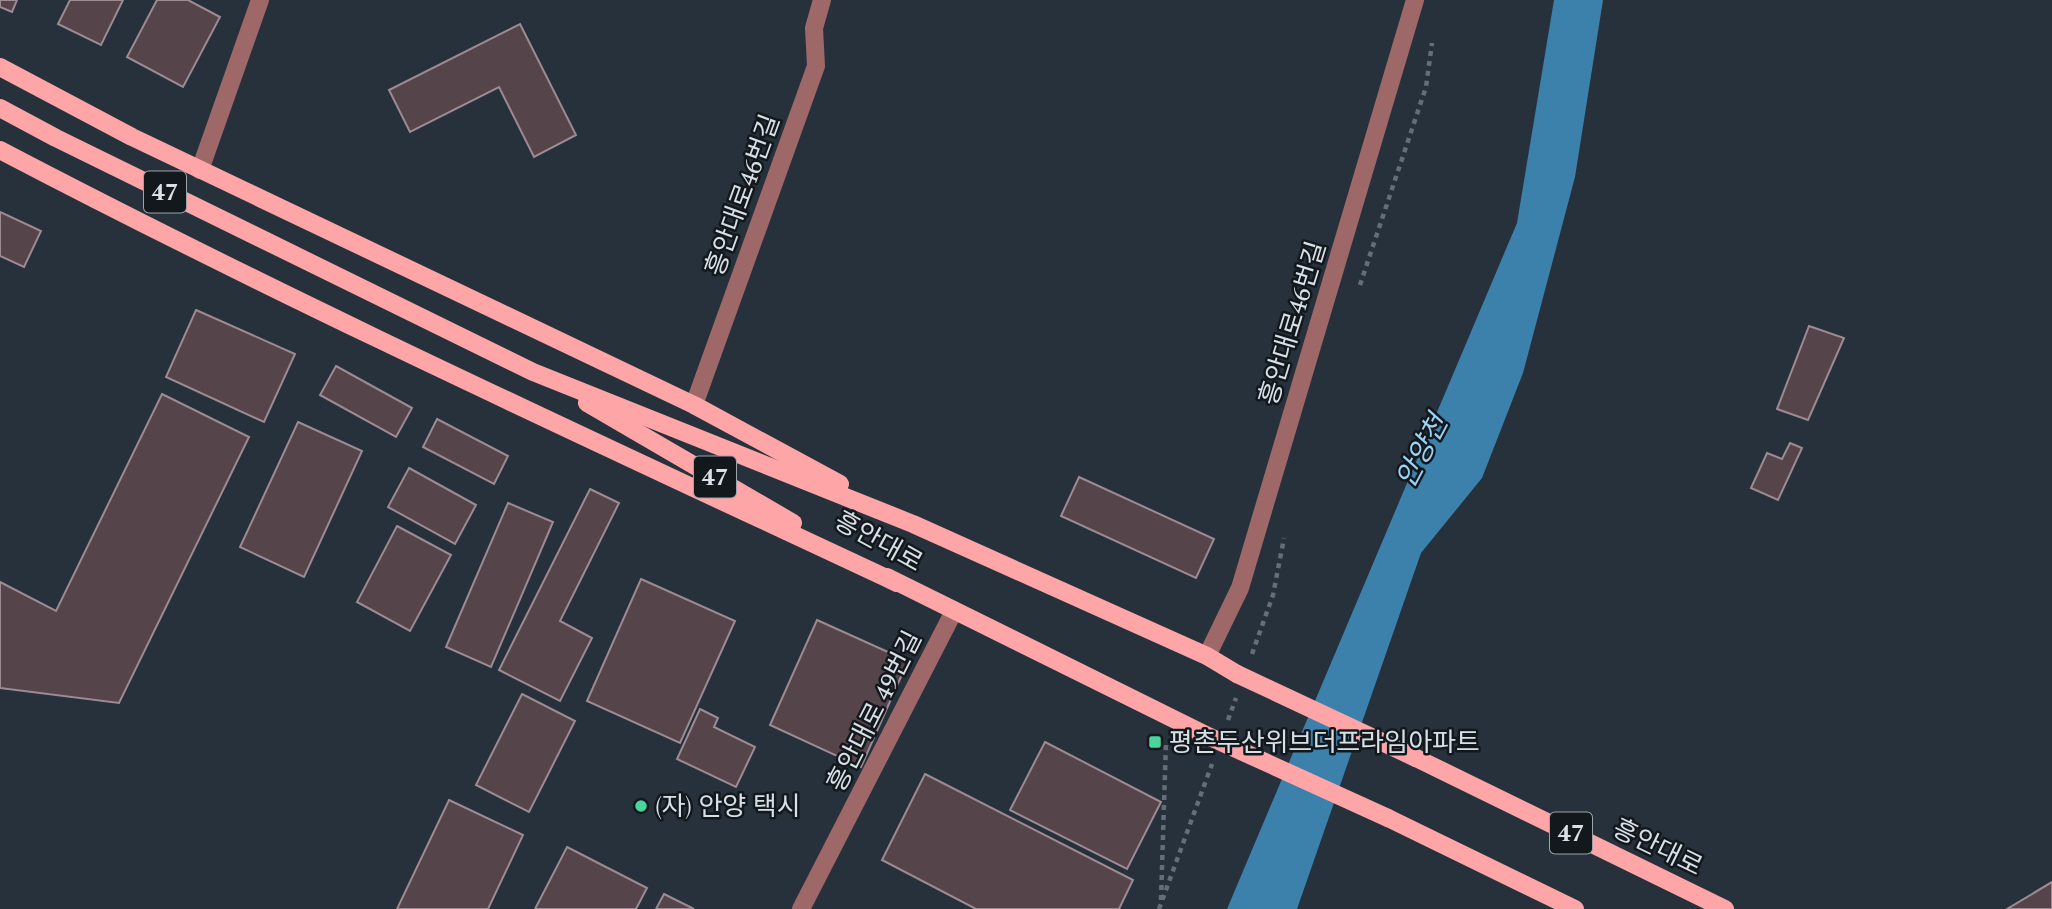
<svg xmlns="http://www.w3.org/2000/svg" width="2052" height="909" font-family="Spectral,'Noto Sans KR',serif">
	<rect width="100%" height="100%" fill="#26313c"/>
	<!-- water -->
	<polygon fill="#3c81ac" points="1554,0 1603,0 1575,177 1523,373 1482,478 1421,553 1297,909 1227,909 1517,223"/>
	<!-- building -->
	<g fill="#55454b" stroke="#9d8a92" stroke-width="2">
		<polygon points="0,0 17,0 12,12 0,7"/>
		<polygon points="70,0 123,0 101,45 58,24"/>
		<polygon points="157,0 188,0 220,17 183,87 127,57"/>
		<polygon points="520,24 576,135 534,157 499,87 410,132 389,90"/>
		<polygon points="0,212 41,231 24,267 0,256"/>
		<polygon points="196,310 295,354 264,422 166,377"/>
		<polygon points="1809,326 1844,338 1808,420 1777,409"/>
		<polygon points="336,366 412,408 396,437 320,395"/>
		<polygon points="162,394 249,437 119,703 0,688 0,582 56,611"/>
		<polygon points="437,419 508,456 494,484 423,447"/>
		<polygon points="298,422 362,451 304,577 240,547"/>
		<polygon points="1790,443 1802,448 1778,500 1751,488 1767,453 1782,459"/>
		<polygon points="409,468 476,505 455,544 388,507"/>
		<polygon points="1079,477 1214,539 1196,578 1061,516"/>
		<polygon points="590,489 619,503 560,621 592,638 560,701 499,670"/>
		<polygon points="508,503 553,522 491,667 446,647"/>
		<polygon points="397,526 451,555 410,631 357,602"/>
		<polygon points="641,579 735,621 680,743 587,701"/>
		<polygon points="817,620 908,661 861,767 770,725"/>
		<polygon points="522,694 575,721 529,812 476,785"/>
		<polygon points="700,709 718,718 714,727 755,747 736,787 677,759"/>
		<polygon points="1045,742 1161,802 1127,869 1010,810"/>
		<polygon points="925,774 1133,880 1119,909 976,909 882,860"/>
		<polygon points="449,800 523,835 488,909 397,909"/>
		<polygon points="567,847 647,888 636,909 535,909"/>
		<polygon points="2052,882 2052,909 2007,909"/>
		<polygon points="664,894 694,909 656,909"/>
	</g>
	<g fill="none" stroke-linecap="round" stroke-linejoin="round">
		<!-- path -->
		<g stroke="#656e78" stroke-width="4.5" stroke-dasharray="5 5" stroke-linecap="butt">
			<polyline points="1360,285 1426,87 1432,43"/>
			<polyline points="1252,654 1273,595 1284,538"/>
			<polyline points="1228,720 1236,698"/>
			<polyline points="1161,900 1166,741"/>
			<polyline points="1159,909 1212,764"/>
		</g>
		<!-- minor -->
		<g stroke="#9e6869" stroke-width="18">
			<polyline points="200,170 260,0"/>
			<polyline points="694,405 816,66 814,28 822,0"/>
			<polyline points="1207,656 1240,588 1415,0"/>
			<polyline points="801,909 954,611"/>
		</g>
		<!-- major -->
		<g stroke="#fea5a7" stroke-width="18">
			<polyline points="0,67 132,137 694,405 840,484"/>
			<polyline points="0,108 56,138 533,372 913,524 1207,656 1237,674"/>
			<path d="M 0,150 C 294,304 596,442 897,583"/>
			<polyline points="587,403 793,523"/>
			<polyline points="887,577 1210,737"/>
			<polyline points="1416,758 1725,909"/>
			<polyline points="1388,818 1575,909"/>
		</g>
		<!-- major-bridge -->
		<g stroke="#fea5a7" stroke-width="18">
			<polyline points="1237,674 1416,758"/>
			<polyline points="1210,737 1388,818"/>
		</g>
	</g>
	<!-- markers -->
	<g fill="#4bd49b" stroke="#13181d" stroke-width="2.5">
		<rect x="1148" y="735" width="14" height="14" rx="3.5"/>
		<circle cx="641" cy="806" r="7"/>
	</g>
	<g text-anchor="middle" stroke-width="5" stroke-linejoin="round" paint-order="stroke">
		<!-- shield labels -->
		<g fill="#13181d" stroke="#9da4aa" stroke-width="2">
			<rect x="144" y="171.5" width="42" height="41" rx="5"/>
			<rect x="694" y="456.5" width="42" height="41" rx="5"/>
			<rect x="1550" y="812.5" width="42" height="41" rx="5"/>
		</g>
		<g font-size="24" font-weight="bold" fill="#d8e0e7">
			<text x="165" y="200">47</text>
			<text x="715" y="485">47</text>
			<text x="1571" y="841">47</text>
		</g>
		<!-- street labels -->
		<g font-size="26" fill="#d8e0e7" stroke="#13181d">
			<text transform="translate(742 195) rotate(-70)" y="9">흥안대로46번길</text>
			<text transform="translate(1292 323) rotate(-73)" y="9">흥안대로46번길</text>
			<text transform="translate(879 541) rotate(29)" y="9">흥안대로</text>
			<text transform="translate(874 711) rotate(-63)" y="9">흥안대로 49번길</text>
			<text transform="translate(1658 847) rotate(26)" y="9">흥안대로</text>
		</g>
		<!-- poi labels -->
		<g font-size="26" fill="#d8e0e7" stroke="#13181d" text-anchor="start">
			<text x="1169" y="751">평촌두산위브더프라임아파트</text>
			<text x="655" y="815">(자) 안양 택시</text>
		</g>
		<!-- water labels -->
		<g font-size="28" font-style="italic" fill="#9cd2f6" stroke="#13181d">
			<text transform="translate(1421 451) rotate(-62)" y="10">안양천</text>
		</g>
	</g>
</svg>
